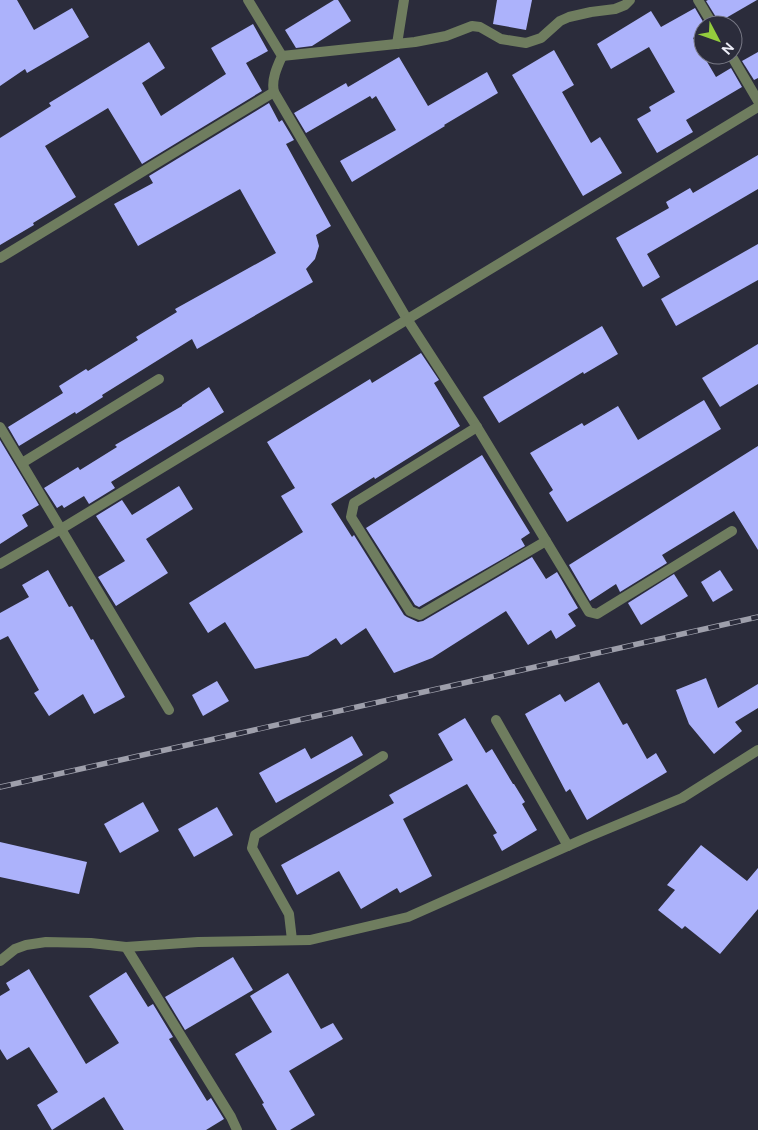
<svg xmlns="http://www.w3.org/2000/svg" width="758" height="1130" font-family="'DM Sans',sans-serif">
	<rect width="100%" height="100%" fill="#2b2c3b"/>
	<!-- building -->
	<g fill="#acb2fb">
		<polygon points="0,0 17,0 34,30 72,8 89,37 27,73 25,69 0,86"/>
		<polygon points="334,0 338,0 351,21 312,46 296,48 285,30"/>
		<polygon points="497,0 532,0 526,30 493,24"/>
		<polygon points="708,0 757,0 719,22 706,1"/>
		<polygon points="695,8 705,25 703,25 703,32 693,38 716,77 731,68 742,87 686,120 693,132 657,153 637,119 651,111 649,107 675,92 649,47 611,69 597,44 651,11 661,27"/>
		<polygon points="253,24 268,51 246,63 262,91 142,164 108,108 45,146 76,197 33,223 34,225 0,245 0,138 51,106 49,103 149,42 165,68 142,83 161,116 226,74 211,48"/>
		<polygon points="554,50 574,85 562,92 591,143 600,137 622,173 583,196 512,75"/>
		<polygon points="758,52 758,78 754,80 742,61"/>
		<polygon points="399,57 428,106 487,72 498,93 444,125 445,126 352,182 340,161 396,130 376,96 372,99 370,96 306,133 294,113 346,83 348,87"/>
		<polygon points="269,103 279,122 282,120 294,140 286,144 331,226 316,235 319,246 315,259 306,269 313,282 197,349 192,339 102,395 103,397 76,414 75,412 19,446 8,427 63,393 59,386 86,369 88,371 138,340 136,337 177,312 175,309 276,253 240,189 138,246 114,204 153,183 149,176"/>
		<polygon points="758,155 758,189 647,254 660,277 643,287 616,238 669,208 666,202 690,188 693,193"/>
		<polygon points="758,244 758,280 676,326 661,299"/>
		<polygon points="602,326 618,354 584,374 583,372 499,423 483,397"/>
		<polygon points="758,344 758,384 720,407 702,378"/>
		<polygon points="421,353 439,380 434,383 460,426 375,479 374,477 331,504 352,537 354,535 404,615 407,617 418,622 423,621 532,557 546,579 557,572 578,608 568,614 576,626 556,639 551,630 528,645 506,611 432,658 394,673 366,628 341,645 336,638 308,656 255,669 225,622 208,633 189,603 303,532 281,496 295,488 267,442 370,379 372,383"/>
		<polygon points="209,387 224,412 111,482 115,488 89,504 84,496 64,508 62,505 57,508 44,488 78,467 80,470 117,447 115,445 182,406 182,405"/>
		<polygon points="704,400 721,429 567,522 549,493 553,490 530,453 582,423 584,426 618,406 638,440"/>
		<polygon points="0,440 39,505 22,515 28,526 0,544"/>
		<polygon points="758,446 758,550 734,511 662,555 667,563 620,592 616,584 590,601 569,565"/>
		<polygon points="482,455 530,533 521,539 525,546 419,607 415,605 366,528"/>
		<polygon points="179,486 193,509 146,539 168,573 116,606 98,577 125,561 96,516 122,500 132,515"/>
		<polygon points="48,570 69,607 72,606 91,640 93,639 125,697 94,714 83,694 49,716 34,693 39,690 8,636 0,640 0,613 29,597 22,585"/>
		<polygon points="720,570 733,590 713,602 701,582"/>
		<polygon points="674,574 688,596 641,625 628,603"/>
		<polygon points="706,678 718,708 758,684 758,708 735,722 742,731 714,754 689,724 676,690"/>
		<polygon points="217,681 229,701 203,716 192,695"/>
		<polygon points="599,682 623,725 627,723 647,759 656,753 667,772 587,820 570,789 566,792 525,714 560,694 565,702"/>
		<polygon points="465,718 486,753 492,749 513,784 514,784 525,802 522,804 537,830 502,851 493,835 497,833 467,784 403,819 432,876 400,893 397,888 361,909 339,871 297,895 281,865 394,803 389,795 453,760 438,734"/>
		<polygon points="352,736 363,755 276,803 259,773 305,748 311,759"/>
		<polygon points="143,802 159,831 120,853 104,824"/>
		<polygon points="217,807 233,835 194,857 178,829"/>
		<polygon points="0,842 87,862 79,894 0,877"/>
		<polygon points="701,845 747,881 758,868 758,909 720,954 685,926 682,929 658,910 675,890 667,885"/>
		<polygon points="233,957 253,990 185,1030 165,997"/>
		<polygon points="29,969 86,1064 119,1043 89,996 126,972 148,1007 153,1004 173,1037 169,1039 207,1101 211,1098 224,1119 206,1130 124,1130 104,1097 52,1130 37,1105 58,1092 29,1047 7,1060 0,1049 0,996 10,990 6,983"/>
		<polygon points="288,973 321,1029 333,1023 343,1039 289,1071 315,1115 290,1130 277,1130 262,1104 264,1103 235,1054 272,1032 250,996"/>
	</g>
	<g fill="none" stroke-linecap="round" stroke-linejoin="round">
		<!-- street -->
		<g stroke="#6f7d5f" stroke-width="10">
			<path d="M 248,0 L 282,56 C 277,67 271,80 274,92 L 407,319 L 477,427 L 589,612 L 597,614 L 732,531"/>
			<polyline points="698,0 713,25"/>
			<polyline points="397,44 404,0"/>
			<polyline points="731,55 758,101"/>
			<polyline points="282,56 415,42 446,36 472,26 480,27 501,39 526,43 541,38 560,21 569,17 591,12 615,9 625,5 630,0"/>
			<polyline points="0,258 274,92"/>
			<polyline points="0,427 169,710"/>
			<polyline points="477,427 354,503 351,517 410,611 420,615 546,541"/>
			<polyline points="22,463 159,379"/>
			<polyline points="0,564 61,529 758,107"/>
			<polyline points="496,720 568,846"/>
			<polyline points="292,940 289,914 252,848 255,835 383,756"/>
			<polyline points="126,947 231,1117 237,1130"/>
			<polyline points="0,961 15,949 26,945 46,942 91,943 126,947 198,942 310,940 408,917 588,837 682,798 758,750"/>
		</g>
		<!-- rail casing -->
		<g stroke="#9e9fab" stroke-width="5.5">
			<polyline id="rail" points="0,787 758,617"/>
		</g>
		<!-- rail -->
		<use href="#rail" stroke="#2b2c3b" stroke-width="4" stroke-dasharray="11" stroke-linecap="butt"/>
	</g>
	<!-- north arrow -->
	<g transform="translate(718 40) rotate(131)"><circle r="24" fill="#2b2c3b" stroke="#797a87"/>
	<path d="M0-4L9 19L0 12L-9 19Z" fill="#93cc3d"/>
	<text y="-8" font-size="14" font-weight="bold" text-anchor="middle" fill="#edeef8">N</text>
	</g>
</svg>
